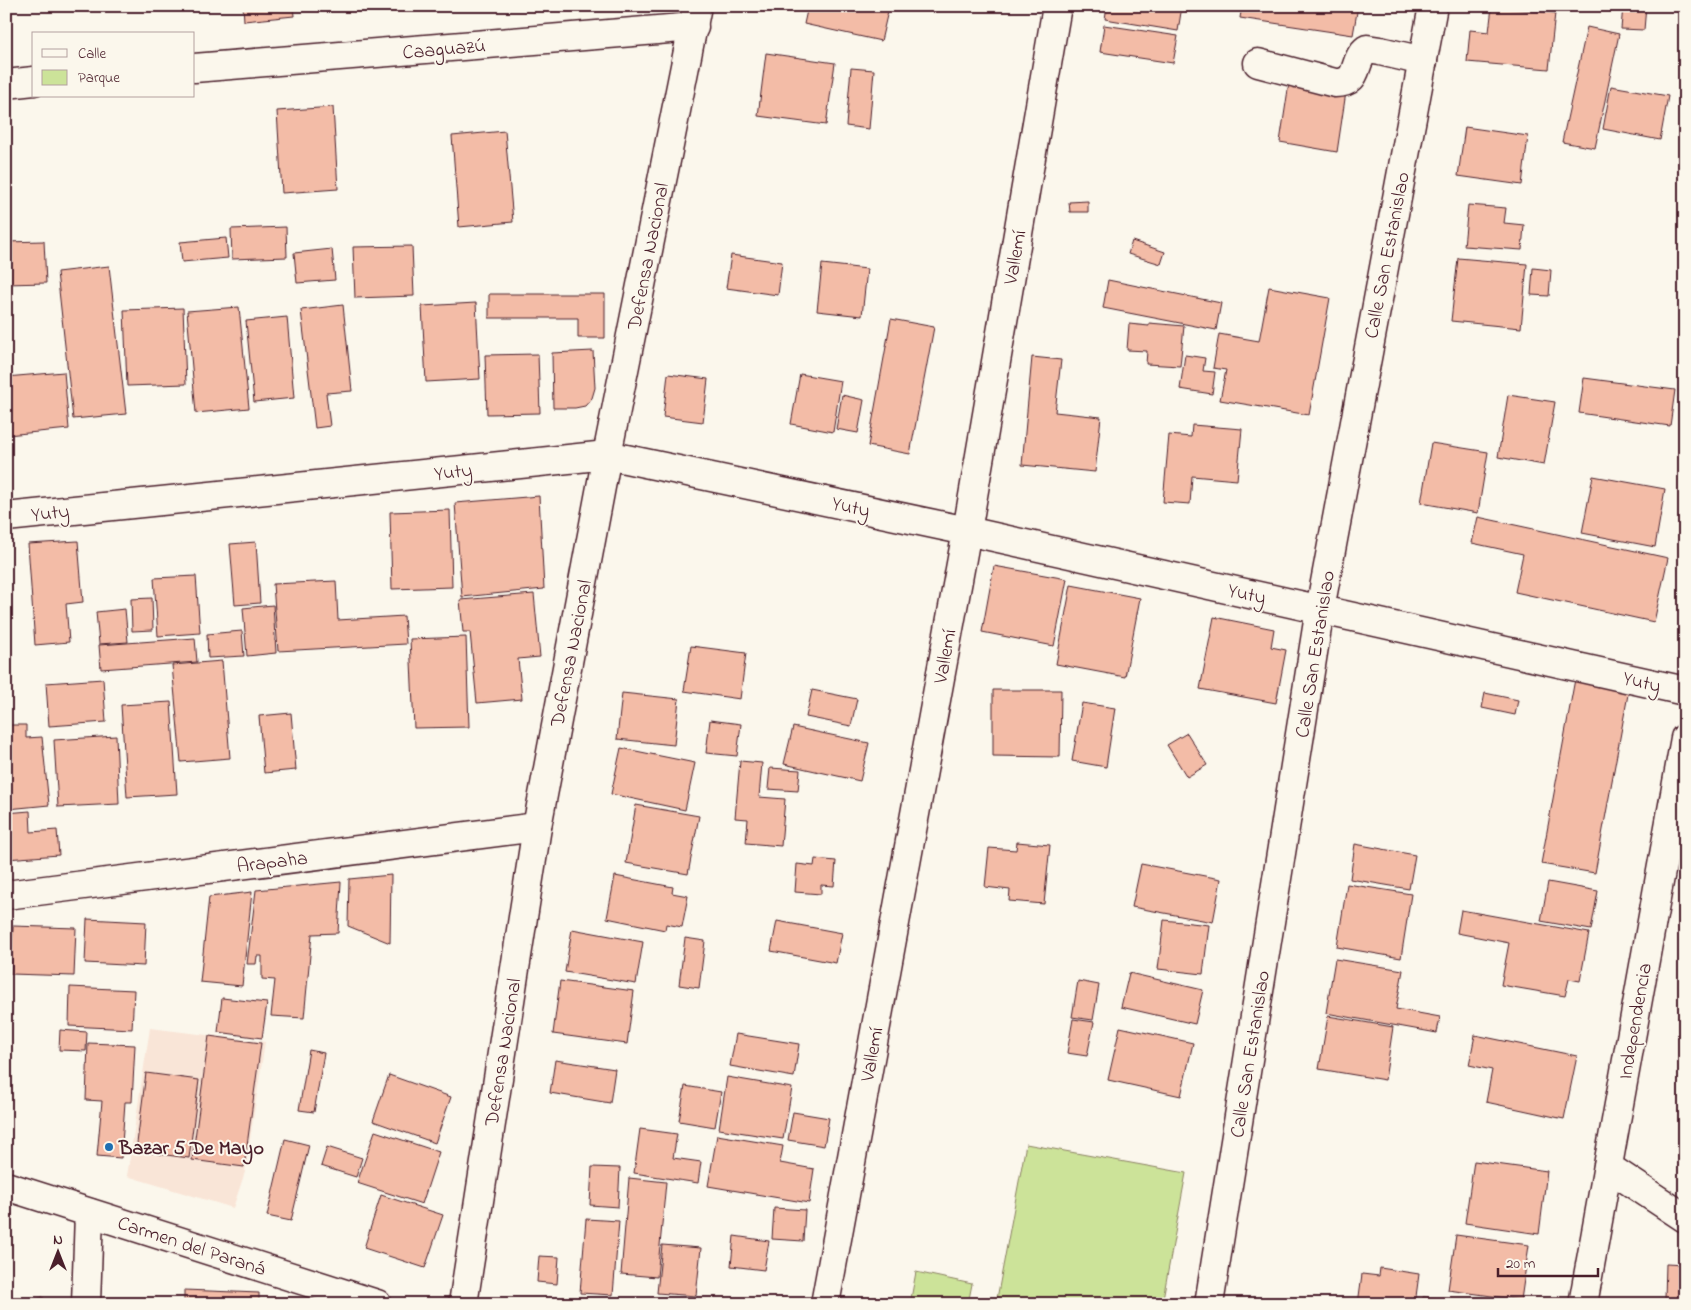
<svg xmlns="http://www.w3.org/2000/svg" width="1691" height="1310" font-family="'Indie Flower',sans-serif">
	<rect width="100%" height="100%" fill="#fbf7ec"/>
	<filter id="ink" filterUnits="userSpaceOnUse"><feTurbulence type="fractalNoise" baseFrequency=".02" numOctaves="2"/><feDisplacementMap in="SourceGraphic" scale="10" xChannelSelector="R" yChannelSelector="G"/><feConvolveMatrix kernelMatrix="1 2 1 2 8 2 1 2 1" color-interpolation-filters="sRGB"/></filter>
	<g filter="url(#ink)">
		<!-- built -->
		<polygon fill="#f9e5d7" points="150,1028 265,1042 245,1172 233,1208 127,1176"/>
		<!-- green -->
		<g fill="#cce399" stroke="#8b8162">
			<polygon points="1026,1144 1186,1173 1162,1304 996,1304"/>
			<polygon points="916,1272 972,1284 968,1304 910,1304"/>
		</g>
		<!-- building -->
		<g fill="#f3bca7" stroke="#4a1f2b">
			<polygon points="243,6 293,6 294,16 244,21"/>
			<polygon points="808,6 867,6 888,11 881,41 804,24"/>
			<polygon points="1107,6 1182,6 1178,31 1105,19"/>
			<polygon points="1242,6 1358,6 1353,35 1240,18"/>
			<polygon points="1623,6 1646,6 1644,30 1621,29"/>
			<polygon points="1682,6 1685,6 1685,33 1680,32"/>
			<polygon points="1492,7 1555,13 1549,69 1467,62 1470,30 1489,32"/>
			<polygon points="1104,25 1178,36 1173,63 1100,52"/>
			<polygon points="1587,27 1619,34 1595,148 1562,142"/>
			<polygon points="766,53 835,63 826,125 758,116"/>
			<polygon points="851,68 874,70 869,129 846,126"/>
			<polygon points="1289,83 1346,92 1337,152 1280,142"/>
			<polygon points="1611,86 1668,96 1660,140 1603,129"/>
			<polygon points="333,107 338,189 282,193 277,111"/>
			<polygon points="1465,127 1528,136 1522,185 1458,176"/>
			<polygon points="505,131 513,222 459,227 452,136"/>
			<polygon points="1088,201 1088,212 1070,212 1069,202"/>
			<polygon points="1468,205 1506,208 1504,223 1524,225 1522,250 1464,246"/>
			<polygon points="286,227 287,257 232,259 231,229"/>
			<polygon points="226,238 228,258 182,262 180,242"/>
			<polygon points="44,241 46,283 6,284 6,242"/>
			<polygon points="1132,241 1165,252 1161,264 1128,254"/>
			<polygon points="412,246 414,296 355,298 353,247"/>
			<polygon points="332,249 335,280 297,283 294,253"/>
			<polygon points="731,255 782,262 778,295 726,288"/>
			<polygon points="1458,258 1527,264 1521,328 1451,321"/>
			<polygon points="822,264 867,269 862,316 817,311"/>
			<polygon points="109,266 126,414 73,419 57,272"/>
			<polygon points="1533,268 1551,270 1549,296 1531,295"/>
			<polygon points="1108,280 1221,303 1216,330 1103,308"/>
			<polygon points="1269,287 1330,298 1309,415 1220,400 1226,370 1213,368 1219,334 1259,341"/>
			<polygon points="489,294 605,294 605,338 578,338 578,318 489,318"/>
			<polygon points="476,303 480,379 426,382 422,306"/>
			<polygon points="343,305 352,391 326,393 330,426 315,428 301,310"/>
			<polygon points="239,307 249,408 196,413 187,311"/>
			<polygon points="183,308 186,384 127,386 124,310"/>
			<polygon points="287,317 294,398 254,402 246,321"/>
			<polygon points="891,319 934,327 910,454 868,446"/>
			<polygon points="1149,323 1184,326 1180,366 1146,364 1147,351 1127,350 1129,324 1149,326"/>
			<polygon points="593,351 595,388 592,398 585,406 575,408 553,408 552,353"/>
			<polygon points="538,354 540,413 487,414 485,355"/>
			<polygon points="1185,355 1205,358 1203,371 1215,372 1212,394 1180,389"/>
			<polygon points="1032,357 1061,360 1055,412 1101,417 1095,472 1022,465"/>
			<polygon points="64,372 69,429 7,435 6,377"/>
			<polygon points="668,374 708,379 703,422 663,417"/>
			<polygon points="800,374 841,381 833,432 791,424"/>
			<polygon points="1584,378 1675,390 1670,426 1579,413"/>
			<polygon points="842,395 864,400 858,433 836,429"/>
			<polygon points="1508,395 1555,402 1544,465 1498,457"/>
			<polygon points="1192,425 1242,429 1237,480 1192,476 1190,504 1163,502 1169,435 1191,437"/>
			<polygon points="1431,443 1488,452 1478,513 1421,503"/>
			<polygon points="1593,476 1665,489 1655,547 1582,533"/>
			<polygon points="539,496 544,589 462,597 455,503"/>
			<polygon points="450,510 452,587 392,589 390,512"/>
			<polygon points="1478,517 1668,558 1654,622 1515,592 1523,554 1472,543"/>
			<polygon points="78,541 83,602 66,604 69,642 35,645 28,544"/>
			<polygon points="256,542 260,603 235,605 230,544"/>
			<polygon points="994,566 1067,579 1054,646 982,632"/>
			<polygon points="196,576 200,633 158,636 154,578"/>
			<polygon points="336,581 338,620 404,616 406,644 278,651 273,584"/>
			<polygon points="1071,585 1140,598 1125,677 1056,664"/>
			<polygon points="534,594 540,657 518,659 522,699 477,703 470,632 463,632 460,600"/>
			<polygon points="152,598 153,630 132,631 131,599"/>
			<polygon points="273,605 276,653 247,656 243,608"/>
			<polygon points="125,609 128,642 99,644 96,612"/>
			<polygon points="1214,617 1274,629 1271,647 1286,650 1276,703 1200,689"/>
			<polygon points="242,631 244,656 208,658 207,634"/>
			<polygon points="466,637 469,727 414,728 410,639"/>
			<polygon points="195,638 197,662 101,669 99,645"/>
			<polygon points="691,646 746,653 740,699 684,691"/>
			<polygon points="222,661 230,758 181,762 172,665"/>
			<polygon points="103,679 106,722 49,726 46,683"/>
			<polygon points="1575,679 1629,689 1595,873 1541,864"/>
			<polygon points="812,690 857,699 851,726 806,717"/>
			<polygon points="993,690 1061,690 1060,757 993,756"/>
			<polygon points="622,693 679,699 674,745 617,739"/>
			<polygon points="1485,693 1518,700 1515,715 1482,708"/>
			<polygon points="171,702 177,794 127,797 121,705"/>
			<polygon points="1082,703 1115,708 1106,767 1072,761"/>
			<polygon points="291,713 296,770 264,773 259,716"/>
			<polygon points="710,720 741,724 737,756 706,753"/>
			<polygon points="6,725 26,725 26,738 42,737 49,805 8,809 6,790"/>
			<polygon points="793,727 869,743 860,781 784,764"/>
			<polygon points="1187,733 1207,765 1187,777 1167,745"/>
			<polygon points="116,736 119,804 58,807 54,740"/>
			<polygon points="621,748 695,763 685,810 611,794"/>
			<polygon points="740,761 762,763 759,797 785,799 781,846 746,843 748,819 735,818"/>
			<polygon points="770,768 800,770 798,791 768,789"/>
			<polygon points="636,805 699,816 688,874 626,863"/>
			<polygon points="30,811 31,832 57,830 59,855 6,859 6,813"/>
			<polygon points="1017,842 1050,845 1044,904 1009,901 1010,890 985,887 989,848 1016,850"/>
			<polygon points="1355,844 1415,855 1409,889 1350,879"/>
			<polygon points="815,859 836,861 834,886 821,885 821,894 795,892 797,864 814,866"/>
			<polygon points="1141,864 1221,879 1213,922 1132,907"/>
			<polygon points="391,875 390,943 348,926 349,879"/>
			<polygon points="615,876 673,887 672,893 688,896 682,927 666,924 665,930 607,918"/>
			<polygon points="341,882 338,933 312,934 304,1018 271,1016 275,980 262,979 262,956 257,956 256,964 247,964 256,890"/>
			<polygon points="1548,882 1598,891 1591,930 1541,921"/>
			<polygon points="1347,884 1411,894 1401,958 1337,947"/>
			<polygon points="252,892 242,986 200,982 209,897"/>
			<polygon points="1461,910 1589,933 1580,981 1569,979 1565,996 1501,985 1509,943 1457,933"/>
			<polygon points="87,919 146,922 144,966 85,963"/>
			<polygon points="1164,920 1209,925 1203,974 1158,969"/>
			<polygon points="777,921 842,933 836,963 771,951"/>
			<polygon points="13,926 76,928 74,976 11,974"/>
			<polygon points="572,929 643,942 636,984 565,972"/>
			<polygon points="685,938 705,941 699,988 679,985"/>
			<polygon points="1335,959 1403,970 1396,1009 1440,1017 1437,1033 1326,1013"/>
			<polygon points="1129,973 1203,990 1195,1024 1121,1007"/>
			<polygon points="560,981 634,991 627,1044 553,1034"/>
			<polygon points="1078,981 1099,985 1093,1020 1072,1017"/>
			<polygon points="70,987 134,990 132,1029 69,1026"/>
			<polygon points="222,998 267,1003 262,1038 218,1032"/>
			<polygon points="1328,1016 1393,1027 1385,1080 1319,1069"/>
			<polygon points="1073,1019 1094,1022 1087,1056 1067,1053"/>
			<polygon points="1120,1027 1193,1043 1181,1096 1108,1080"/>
			<polygon points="60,1030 87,1032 86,1051 59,1050"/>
			<polygon points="736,1034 799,1044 794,1077 730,1066"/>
			<polygon points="1475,1035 1577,1056 1564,1119 1486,1102 1492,1070 1469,1065"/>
			<polygon points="209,1036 261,1043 244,1167 192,1160"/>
			<polygon points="88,1043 135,1045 132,1102 125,1102 121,1158 97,1156 102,1101 86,1100"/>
			<polygon points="309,1050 324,1053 314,1112 299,1110"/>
			<polygon points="555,1060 615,1069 610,1103 550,1093"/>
			<polygon points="146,1073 199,1080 189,1158 136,1151"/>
			<polygon points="389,1075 451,1097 435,1143 373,1121"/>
			<polygon points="727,1077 792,1088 783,1139 719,1129"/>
			<polygon points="685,1086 721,1092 715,1127 679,1121"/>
			<polygon points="793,1112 829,1118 824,1146 788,1140"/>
			<polygon points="640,1129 677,1134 673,1158 701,1162 698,1183 634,1173"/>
			<polygon points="375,1131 439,1152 422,1204 357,1183"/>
			<polygon points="717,1135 783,1146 780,1163 814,1169 809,1203 708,1186"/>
			<polygon points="285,1139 309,1145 291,1221 267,1216"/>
			<polygon points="327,1147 362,1158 356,1177 321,1166"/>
			<polygon points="1474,1161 1547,1171 1539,1234 1465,1223"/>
			<polygon points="592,1167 620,1168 618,1207 590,1205"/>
			<polygon points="629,1178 666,1182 657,1277 621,1274"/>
			<polygon points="381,1195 443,1215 425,1268 364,1248"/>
			<polygon points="774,1208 805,1210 803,1241 772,1239"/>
			<polygon points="586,1219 619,1221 613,1295 580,1293"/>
			<polygon points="1456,1235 1529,1245 1521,1300 1448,1290"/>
			<polygon points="6,1236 10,1238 6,1259"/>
			<polygon points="734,1236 769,1241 764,1270 731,1266"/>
			<polygon points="662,1245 701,1248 696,1296 657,1293"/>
			<polygon points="539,1256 559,1257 557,1284 537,1282"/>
			<polygon points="1666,1264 1685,1265 1685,1299 1665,1299"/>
			<polygon points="1380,1268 1419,1274 1415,1304 1358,1304 1362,1274 1379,1276"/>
			<polygon points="184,1290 259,1293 259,1304 184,1304"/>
			<polygon points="43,1297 44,1304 16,1304"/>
			<polygon points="1423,1297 1485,1303 1422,1304"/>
			<polygon points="1669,1300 1685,1301 1685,1304 1669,1304"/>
		</g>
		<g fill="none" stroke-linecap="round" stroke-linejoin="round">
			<!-- minor casing -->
			<g stroke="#4a1f2b" stroke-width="31">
				<g id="minor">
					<path d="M 1258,63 L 1335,83 C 1362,83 1351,61 1367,49 L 1380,51 L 1423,61"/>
					<polyline points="194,68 694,27"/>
					<polyline points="6,84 34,81"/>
					<polyline points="6,517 607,455 967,531 1685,691"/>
					<polyline points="6,895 537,827"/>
					<polyline points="1608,1167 1685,1218"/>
					<polyline points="6,1186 377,1304"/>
					<polyline points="86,1304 89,1213"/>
					<polyline points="463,1304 537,827 607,455 697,6"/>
					<polyline points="825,1304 967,531 1057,6"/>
					<polyline points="1209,1304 1320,609 1433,6"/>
					<polyline points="1583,1304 1685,738"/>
				</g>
			</g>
			<!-- minor -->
			<use href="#minor" stroke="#fbf7ec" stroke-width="28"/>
		</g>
	</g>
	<!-- markers -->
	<circle fill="#1f6fb2" stroke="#fbf7ec" stroke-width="2" cx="109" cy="1147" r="5"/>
	<g text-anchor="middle" stroke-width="4" stroke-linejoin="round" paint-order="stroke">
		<!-- street labels -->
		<g font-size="20" fill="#4a1f2b" stroke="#fbf7ec">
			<text transform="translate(444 48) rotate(-5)" y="7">Caaguazú</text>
			<text transform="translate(1386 255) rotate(-79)" y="7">Calle San Estanislao</text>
			<text transform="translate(647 256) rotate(-79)" y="7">Defensa Nacional</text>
			<text transform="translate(1014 257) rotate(-80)" y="7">Vallemí</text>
			<text transform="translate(453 471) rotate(-6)" y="7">Yuty</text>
			<text transform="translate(851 506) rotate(12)" y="7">Yuty</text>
			<text transform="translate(50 512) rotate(-6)" y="7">Yuty</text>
			<text transform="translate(1247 593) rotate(12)" y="7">Yuty</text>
			<text transform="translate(570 653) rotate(-79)" y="7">Defensa Nacional</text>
			<text transform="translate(1314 654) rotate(-81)" y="7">Calle San Estanislao</text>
			<text transform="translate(944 656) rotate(-80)" y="7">Vallemí</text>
			<text transform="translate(1642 681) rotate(13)" y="7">Yuty</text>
			<text transform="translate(272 861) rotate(-7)" y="7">Arapaha</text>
			<text transform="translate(1634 1021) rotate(-80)" y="7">Independencia</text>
			<text transform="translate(502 1052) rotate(-81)" y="7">Defensa Nacional</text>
			<text transform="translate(871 1054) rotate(-80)" y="7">Vallemí</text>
			<text transform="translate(1249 1054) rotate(-81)" y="7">Calle San Estanislao</text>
			<text transform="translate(192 1245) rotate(18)" y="7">Carmen del Paraná</text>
		</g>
		<!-- poi labels -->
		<g font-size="20" font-weight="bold" fill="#4a1f2b" stroke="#fbf7ec" text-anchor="start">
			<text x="119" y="1154">Bazar 5 De Mayo</text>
		</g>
	</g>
	<!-- margin -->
	<rect width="1691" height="1310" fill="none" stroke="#fbf7ec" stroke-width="25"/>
	<rect x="12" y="12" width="1666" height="1285" fill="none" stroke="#4a1f2b" stroke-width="2" filter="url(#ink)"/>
	<!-- legend -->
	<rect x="32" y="32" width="162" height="65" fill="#fbf7ec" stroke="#b4a19f"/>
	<rect x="42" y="49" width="25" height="8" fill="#fbf7ec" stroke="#b4a19f"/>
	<text x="78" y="58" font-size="15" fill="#4a1f2b">Calle</text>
	<rect x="42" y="70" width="25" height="15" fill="#cce399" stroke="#b4a19f"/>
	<text x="78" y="82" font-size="15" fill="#4a1f2b">Parque</text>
	<!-- north arrow -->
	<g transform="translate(58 1252)" stroke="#fbf7ec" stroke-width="4" paint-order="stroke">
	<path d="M0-4L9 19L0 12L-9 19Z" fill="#4a1f2b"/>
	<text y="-8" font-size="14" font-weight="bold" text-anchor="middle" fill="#4a1f2b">N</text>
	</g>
	<!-- scale -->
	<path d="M1498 1268v8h100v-8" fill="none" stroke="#4a1f2b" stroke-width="2.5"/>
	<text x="1506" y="1268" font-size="15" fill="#4a1f2b" stroke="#fbf7ec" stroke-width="4" paint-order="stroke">20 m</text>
</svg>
